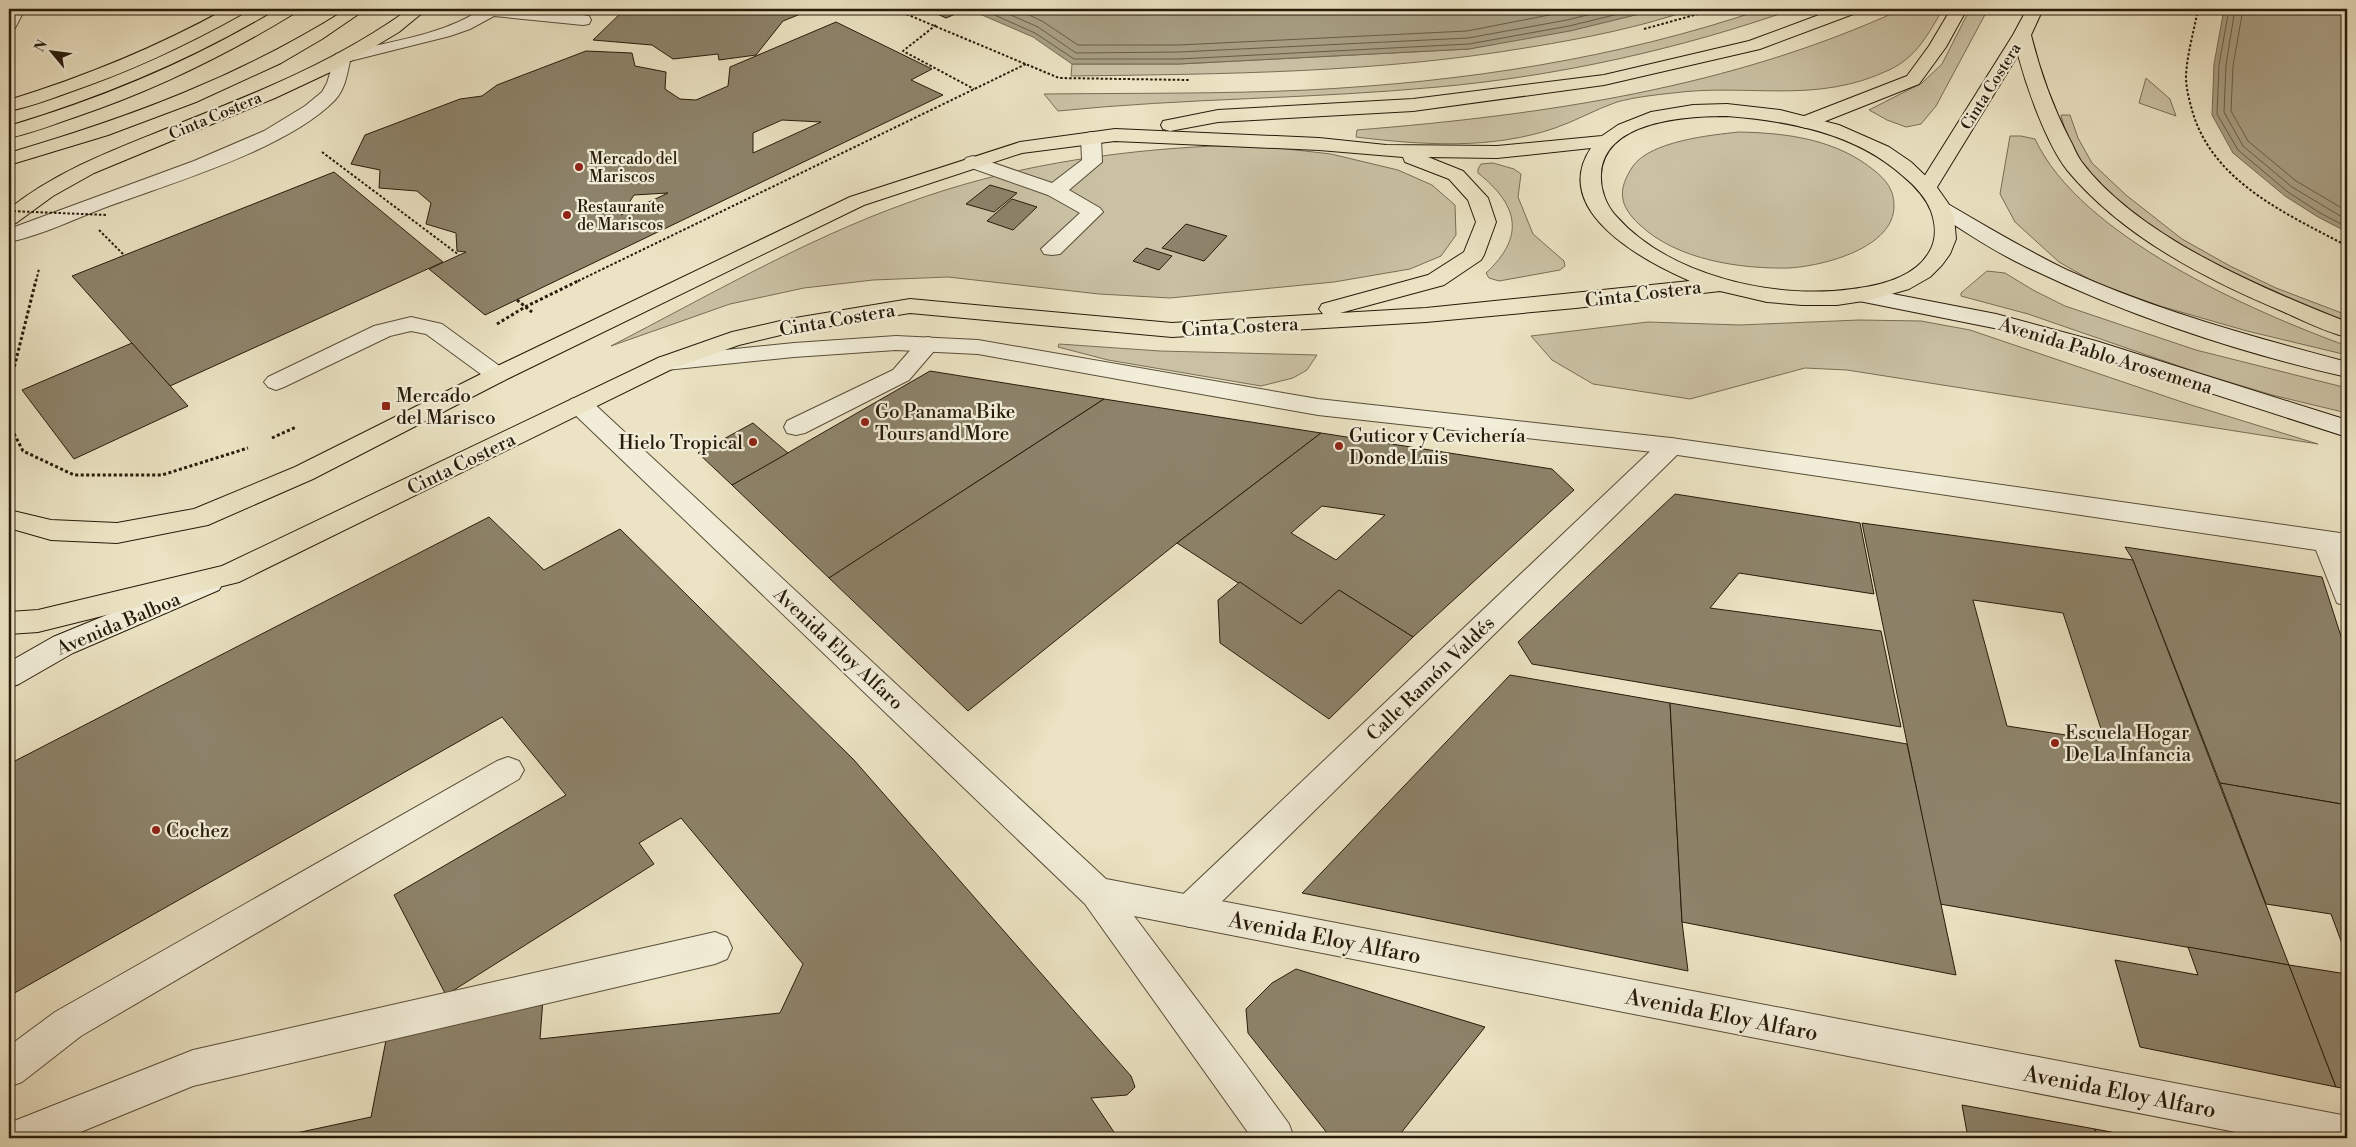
<svg xmlns="http://www.w3.org/2000/svg" width="2356" height="1147" font-family="'Libre Bodoni',serif">
	<rect width="100%" height="100%" fill="#ebe3c3"/>
	<filter id="stains"><feTurbulence type="fractalNoise" baseFrequency=".004" numOctaves="4"/><feColorMatrix values="0 0 0 0 .2 0 0 0 0 .09 0 0 0 0 .02 0 0 0 .5 -.17"/></filter>
	<radialGradient id="worn" r=".72"><stop offset=".6" stop-color="#630" stop-opacity="0"/><stop offset="1" stop-color="#630" stop-opacity=".3"/></radialGradient>
	<!-- green -->
	<g fill="#cac1a4" stroke="#786e57">
		<path d="M 1660,9 L 1693,9 C 1641,27 1586,38 1531,47 C 1379,73 1225,74 1071,76 L 1072,64 L 1179,64 L 1469,49 Z"/>
		<path d="M 1763,9 L 1794,9 C 1680,49 1559,76 1438,87 C 1312,99 1185,98 1058,111 L 1044,94 C 1132,93 1220,94 1308,90 C 1462,82 1617,59 1763,9 Z"/>
		<path d="M 1902,9 L 1943,9 C 1928,34 1917,57 1889,70 C 1816,105 1748,83 1673,93 C 1655,95 1635,97 1617,102 C 1596,109 1576,121 1555,128 C 1491,150 1422,145 1356,137 L 1357,130 C 1544,115 1731,88 1902,9 Z"/>
		<polygon points="1970,9 1988,9 1936,106 1921,124 1906,127 1887,120 1869,110 1922,83 1942,64"/>
		<polygon points="2146,78 2170,99 2176,116 2139,103"/>
		<path d="M 2061,115 L 2070,115 L 2078,138 L 2092,163 L 2126,195 L 2182,239 L 2230,266 L 2276,288 L 2347,315 L 2347,325 C 2263,296 2136,236 2081,164 C 2070,149 2065,132 2061,115 Z"/>
		<path d="M 1739,132 C 1787,133 1836,139 1875,171 C 1886,180 1894,190 1894,205 C 1895,248 1823,266 1789,268 C 1740,269 1677,260 1640,225 C 1619,206 1617,190 1633,166 C 1651,141 1711,135 1739,132 Z"/>
		<path d="M 2010,136 L 2021,136 L 2035,139 C 2080,236 2251,311 2347,346 L 2347,355 L 2247,331 L 2160,306 L 2096,283 L 2059,262 L 2015,222 L 2000,194 Z"/>
		<path d="M 1213,146 L 1270,147 L 1331,154 L 1398,170 L 1432,185 L 1455,205 L 1456,235 L 1441,256 L 1410,269 L 1334,282 L 1170,298 L 1099,294 L 948,277 L 873,280 L 804,288 L 730,304 L 611,346 C 708,296 804,240 907,203 C 1005,167 1109,151 1213,146 Z"/>
		<path d="M 1493,163 L 1514,169 L 1521,174 L 1518,197 L 1533,234 L 1564,261 L 1565,266 L 1560,270 L 1499,281 L 1489,278 L 1486,273 C 1526,236 1518,205 1478,173 L 1478,169 L 1481,164 Z"/>
		<polygon points="1987,271 2005,273 2033,290 2065,306 2196,350 2347,388 2347,413 2272,395 2196,372 2028,314 1961,296 1961,293"/>
		<polygon points="1859,320 1921,321 1970,330 2188,404 2318,444 1847,370 1805,368 1690,399 1593,384 1552,360 1531,336 1648,322 1740,325"/>
		<polygon points="1059,344 1160,351 1317,355 1307,370 1293,378 1261,386 1108,360 1058,347"/>
	</g>
	<!-- water -->
	<g fill="#a89f84" stroke="#746a53">
		<polygon points="968,9 1660,9 1570,31 1469,49 1179,64 1072,64 1033,37"/>
		<polygon points="2224,9 2347,9 2347,232 2318,217 2285,196 2233,153 2212,115 2214,64"/>
	</g>
	<g fill="none" stroke-linecap="round" stroke-linejoin="round">
		<!-- shore -->
		<g stroke="#685d47" stroke-width="1">
			<polyline points="981,9 1035,33 1074,59 1179,59 1469,44 1569,26 1639,9"/>
			<polyline points="997,9 1038,27 1076,53 1179,52 1468,38 1567,20 1612,9"/>
			<polyline points="1016,9 1042,21 1078,45 1179,45 1467,31 1580,9"/>
			<polyline points="2229,9 2219,65 2217,114 2238,150 2288,192 2320,213 2347,227"/>
			<polyline points="2235,9 2226,65 2224,112 2243,146 2292,187 2347,220"/>
			<polyline points="2243,9 2233,66 2231,111 2248,141 2296,181 2347,211"/>
		</g>
	</g>
	<!-- building -->
	<g fill="#8d836a" stroke="#271b0a" fill-rule="evenodd">
		<polygon points="625,9 697,13 710,9 813,9 783,21 756,55 719,60 718,54 673,59 652,45 593,40"/>
		<polygon points="926,9 967,9 946,18"/>
		<path d="M 836,22 L 932,69 L 911,80 L 943,95 L 485,315 L 429,269 L 466,252 L 457,251 L 456,233 L 426,224 L 431,203 L 417,191 L 379,188 L 380,170 L 351,164 L 365,135 L 460,99 L 482,96 L 497,85 L 586,51 L 632,53 L 635,66 L 666,72 L 665,89 L 680,99 L 696,100 L 728,86 L 730,67 ZM 782,120 L 821,122 L 753,153 L 753,133 ZM 668,193 L 621,215 L 634,195 Z"/>
		<polygon points="334,172 443,262 170,386 72,276"/>
		<polygon points="990,185 1017,193 994,212 966,204"/>
		<polygon points="1012,199 1037,207 1013,230 987,221"/>
		<polygon points="1186,224 1227,236 1204,261 1162,248"/>
		<polygon points="1146,248 1172,256 1159,270 1133,261"/>
		<polygon points="132,343 188,406 74,459 22,390"/>
		<polygon points="930,371 1104,399 829,578 732,485"/>
		<polygon points="1104,399 1321,433 1177,543 968,711 829,578"/>
		<polygon points="753,423 788,453 732,485 698,453"/>
		<path d="M 1321,433 L 1552,469 L 1574,490 L 1413,637 L 1339,590 L 1301,624 L 1177,543 ZM 1322,506 L 1385,515 L 1336,560 L 1291,533 Z"/>
		<polygon points="1675,494 1860,523 1874,594 1739,573 1710,608 1881,631 1901,727 1532,664 1518,642"/>
		<polygon points="489,517 544,570 620,529 854,760 1131,1076 1135,1087 1127,1095 1091,1098 1118,1138 273,1138 371,1117 388,1030 543,999 540,1039 780,1013 803,964 681,818 639,843 654,864 446,995 394,895 566,795 502,717 11,995 9,991 9,764"/>
		<path d="M 1862,523 L 2133,560 L 2289,965 L 1940,904 ZM 1973,600 L 2063,613 L 2105,741 L 2007,726 Z"/>
		<polygon points="2125,547 2322,577 2347,655 2347,805 2220,783 2133,560"/>
		<polygon points="1240,582 1301,624 1339,590 1413,637 1329,719 1220,643 1218,600"/>
		<polygon points="1510,675 1670,703 1682,922 1688,971 1302,893"/>
		<polygon points="1670,703 1907,744 1956,975 1682,922"/>
		<polygon points="2220,783 2347,805 2347,957 2331,914 2266,904"/>
		<polygon points="2188,947 2289,965 2336,1087 2140,1047 2115,960 2198,975"/>
		<polygon points="2289,965 2347,974 2347,1089 2336,1087"/>
		<polygon points="1296,969 1485,1027 1397,1138 1331,1138 1248,1033 1246,1009 1272,983"/>
		<polygon points="1962,1105 2095,1129 2097,1138 1968,1138"/>
		<polygon points="2095,1129 2143,1138 2097,1138"/>
	</g>
	<g fill="none" stroke-linecap="round" stroke-linejoin="round">
		<!-- lane casing -->
		<g stroke="#584d38" stroke-width="2">
			<g id="lane">
				<polygon points="9,9 25,9 15,28 9,29"/>
				<path d="M 482,9 L 519,9 L 583,15 L 589,16 L 591,20 L 589,24 L 583,25 L 494,16 L 470,29 L 450,36 L 350,61 C 347,75 345,89 335,100 C 287,149 174,182 109,206 C 76,218 43,235 9,242 L 9,229 L 194,161 L 264,131 L 305,106 L 322,92 L 327,83 L 336,54 C 382,43 442,36 482,9 Z"/>
				<polygon points="1091,132 1098,134 1101,138 1102,162 1069,190 1100,208 1103,212 1060,254 1052,255 1044,254 1041,249 1080,213 1048,195 966,166 963,162 966,158 973,156 1052,183 1082,160 1081,138 1084,134"/>
				<polygon points="411,317 442,324 505,370 509,375 505,380 497,383 489,380 426,334 411,331 390,336 284,387 276,390 268,387 264,382 268,377 374,326"/>
				<polygon points="928,337 936,339 940,344 909,380 805,433 796,435 787,433 784,427 787,421 893,370 920,339"/>
				<polygon points="1671,438 1680,440 1684,446 1680,452 1201,922 1189,927 1177,922 1172,911 1177,900 1662,440"/>
				<polygon points="508,757 519,761 524,770 519,779 81,1036 22,1082 9,1087 9,1046 55,1012 497,761"/>
				<polygon points="715,932 727,937 732,948 727,959 715,964 193,1086 66,1138 9,1138 9,1123 193,1050"/>
			</g>
		</g>
		<!-- street casing -->
		<g stroke="#584d38" stroke-width="2">
			<g id="street">
				<polygon points="896,336 978,340 1318,399 1671,438 2347,534 2347,554 2344,554 2347,562 2347,606 2337,603 2316,550 1671,454 1318,415 978,354 896,350 794,357 666,370 658,368 654,363 658,358 666,356 794,343"/>
				<polygon points="580,397 589,399 1106,879 2347,1116 2347,1138 2266,1138 1134,916 1246,1065 1289,1124 1294,1138 1252,1138 1085,904 571,411 568,405 571,399"/>
			</g>
		</g>
		<!-- secondary casing -->
		<g stroke="#271b0a" stroke-width="2">
			<g id="secondary">
				<path d="M 1941,202 L 1948,204 C 1987,227 2026,250 2067,270 C 2157,311 2253,337 2347,362 L 2347,377 C 2236,352 2117,312 2015,261 C 1987,247 1961,229 1934,212 L 1931,208 L 1934,204 Z"/>
				<polygon points="1862,288 1996,314 2096,341 2347,420 2347,437 2080,351 1994,328 1854,300 1851,295 1854,290"/>
				<polygon points="209,573 219,576 223,583 219,590 73,653 19,684 9,688 9,662 53,637"/>
			</g>
		</g>
		<!-- primary casing -->
		<g stroke="#271b0a" stroke-width="2">
			<g id="primary">
				<polygon points="1951,9 1967,9 1946,47 1919,84 1813,126 1806,128 1799,126 1797,122 1799,118 1907,76 1929,46"/>
				<path d="M 2027,9 L 2043,9 L 2031,35 C 2040,71 2052,105 2069,138 C 2073,145 2076,154 2081,161 C 2138,237 2261,288 2347,322 L 2347,337 C 2326,332 2304,321 2284,312 C 2205,279 2123,237 2067,170 C 2046,143 2027,88 2018,55 L 1934,192 L 1927,194 L 1920,192 L 1917,188 L 2013,35 Z"/>
			</g>
		</g>
		<!-- highway casing -->
		<g stroke="#271b0a" stroke-width="2">
			<g id="highway">
				<path d="M 226,9 L 246,9 L 244,13 C 187,45 129,72 67,93 C 48,100 28,107 9,111 L 9,100 C 84,77 157,47 226,9 Z"/>
				<path d="M 278,9 L 297,9 L 295,13 C 226,55 155,90 78,116 C 55,124 32,133 9,138 L 9,126 C 105,97 192,61 278,9 Z"/>
				<path d="M 347,9 L 366,9 L 322,39 L 281,63 L 196,102 L 108,135 L 9,165 L 9,153 C 131,117 239,77 347,9 Z"/>
				<path d="M 409,9 L 427,9 L 399,32 L 339,68 L 275,98 L 94,173 L 53,196 L 16,223 L 9,225 L 9,209 C 59,169 119,148 178,124 C 259,92 339,60 409,9 Z"/>
				<polygon points="1835,9 1858,9 1856,13 1760,49 1604,85 1413,111 1218,122 1170,131 1163,129 1161,125 1163,121 1218,110 1413,99 1604,75 1749,41"/>
				<path d="M 1727,104 L 1780,110 L 1839,125 L 1889,147 L 1911,162 L 1936,186 L 1948,203 L 1954,217 L 1956,239 L 1950,254 L 1942,265 L 1930,277 L 1909,289 L 1870,300 L 1837,305 L 1802,305 L 1767,302 L 1720,291 L 1576,308 L 1426,322 L 1172,337 L 910,313 L 789,333 L 739,345 L 674,368 L 239,582 L 38,632 L 9,634 L 9,612 L 38,610 L 222,566 L 658,358 L 732,332 L 789,319 L 910,299 L 1172,323 L 1323,314 L 1319,309 L 1322,304 L 1428,275 L 1464,252 L 1476,222 L 1468,200 L 1449,179 L 1405,162 L 1403,157 L 1319,150 L 1115,141 L 1022,153 L 864,205 L 505,380 L 313,479 L 208,525 L 117,543 L 51,540 L 9,528 L 9,510 L 51,520 L 117,523 L 194,509 L 295,467 L 489,370 L 850,197 L 1020,142 L 1115,129 L 1319,138 L 1386,145 L 1497,146 L 1602,136 L 1618,125 L 1651,112 L 1693,105 ZM 1727,116 C 1789,121 1855,133 1903,176 C 1915,186 1925,196 1931,211 C 1936,225 1937,241 1928,254 C 1913,278 1878,286 1852,289 C 1775,300 1669,276 1616,216 C 1606,205 1600,189 1601,174 C 1604,120 1688,116 1727,116 ZM 1591,148 C 1549,211 1644,261 1690,281 L 1426,308 L 1340,313 L 1444,285 L 1481,260 L 1484,255 L 1496,222 L 1488,198 L 1463,171 L 1428,157 L 1497,158 Z"/>
			</g>
		</g>
		<!-- path-far1 -->
		<g stroke="#271b0a" stroke-width="2" stroke-dasharray="2.5 2" stroke-linecap="butt">
			<polyline points="894,9 1059,78 1189,80"/>
			<path d="M 2198,9 C 2194,31 2187,54 2186,76 C 2186,88 2189,99 2192,110 C 2212,182 2287,214 2347,246"/>
			<polyline points="936,25 903,51 974,89"/>
			<polyline points="1644,29 1716,9"/>
			<polyline points="322,152 459,255"/>
			<polyline points="36,281 39,269"/>
			<polyline points="578,281 1026,64"/>
		</g>
		<!-- path -->
		<g stroke="#271b0a" stroke-width="3" stroke-dasharray="3 2.5" stroke-linecap="butt">
			<polyline points="517,300 532,312"/>
			<polyline points="497,324 525,307 580,280"/>
			<polyline points="9,388 36,280"/>
			<polyline points="9,424 23,451 74,475 162,475 248,448"/>
			<polyline points="272,438 296,427"/>
		</g>
		<!-- lane -->
		<use href="#lane" fill="#f2edd8" fill-rule="evenodd"/>
		<!-- street -->
		<use href="#street" fill="#f2edd8" fill-rule="evenodd"/>
		<!-- secondary -->
		<use href="#secondary" fill="#f2edd8" fill-rule="evenodd"/>
		<!-- primary -->
		<use href="#primary" fill="#ebe3c3" fill-rule="evenodd"/>
		<!-- highway -->
		<use href="#highway" fill="#ebe3c3" fill-rule="evenodd"/>
		<!-- path-bridge -->
		<g stroke="#271b0a" stroke-width="2" stroke-dasharray="2.5 2" stroke-linecap="butt">
			<polyline points="9,211 107,215"/>
			<polyline points="99,230 124,255"/>
		</g>
	</g>
	<!-- markers -->
	<g fill="#8f2418" stroke="#f2edd8" stroke-width="2">
		<circle cx="579" cy="167" r="5"/>
		<circle cx="567" cy="215" r="5"/>
		<rect x="381" y="401" width="10" height="10" rx="2.5"/>
		<circle cx="865" cy="422" r="5"/>
		<circle cx="753" cy="442" r="5"/>
		<circle cx="1339" cy="446" r="5"/>
		<circle cx="2055" cy="743" r="5"/>
		<circle cx="156" cy="830" r="5"/>
	</g>
	<g text-anchor="middle" stroke-width="4.5" stroke-linejoin="round" paint-order="stroke">
		<!-- far-street labels -->
		<g font-size="16" fill="#271b0a" stroke="#f2edd8">
			<text transform="translate(1990 86) rotate(-58)" y="6">Cinta Costera</text>
			<text transform="translate(215 115) rotate(-23)" y="6">Cinta Costera</text>
		</g>
		<!-- far-poi labels -->
		<g font-size="16" fill="#271b0a" stroke="#f2edd8" text-anchor="start">
			<text x="589" y="164">Mercado del<tspan x="589" dy="18">Mariscos</tspan></text>
			<text x="577" y="212">Restaurante<tspan x="577" dy="18">de Mariscos</tspan></text>
		</g>
		<!-- street labels -->
		<g font-size="19" fill="#271b0a" stroke="#f2edd8">
			<text transform="translate(1643 293) rotate(-7)" y="7">Cinta Costera</text>
			<text transform="translate(837 319) rotate(-10)" y="7">Cinta Costera</text>
			<text transform="translate(1240 326) rotate(-3)" y="7">Cinta Costera</text>
			<text transform="translate(2106 355) rotate(17)" y="7">Avenida Pablo Arosemena</text>
			<text transform="translate(461 463) rotate(-26)" y="7">Cinta Costera</text>
			<text transform="translate(118 623) rotate(-23)" y="7">Avenida Balboa</text>
			<text transform="translate(839 648) rotate(43)" y="7">Avenida Eloy Alfaro</text>
			<text transform="translate(1430 678) rotate(-44)" y="7">Calle Ramón Valdés</text>
		</g>
		<!-- poi labels -->
		<g font-size="19" fill="#271b0a" stroke="#f2edd8" text-anchor="start">
			<text x="396" y="402">Mercado<tspan x="396" dy="22">del Marisco</tspan></text>
			<text x="875" y="418">Go Panama Bike<tspan x="875" dy="22">Tours and More</tspan></text>
			<text x="1349" y="442">Guticor y Cevichería<tspan x="1349" dy="22">Donde Luis</tspan></text>
			<text x="743" y="449" text-anchor="end">Hielo Tropical</text>
			<text x="2065" y="739">Escuela Hogar<tspan x="2065" dy="22">De La Infancia</tspan></text>
			<text x="166" y="837">Cochez</text>
		</g>
		<!-- near-street labels -->
		<g font-size="22" fill="#271b0a" stroke="#f2edd8">
			<text transform="translate(1325 937) rotate(11)" y="8">Avenida Eloy Alfaro</text>
			<text transform="translate(1722 1014) rotate(11)" y="8">Avenida Eloy Alfaro</text>
			<text transform="translate(2120 1091) rotate(11)" y="8">Avenida Eloy Alfaro</text>
		</g>
	</g>
	<!-- margin -->
	<rect width="2356" height="1147" fill="none" stroke="#ebe3c3" stroke-width="30"/>
	<rect x="10" y="10" width="2336" height="1127" fill="none" stroke="#271b0a" stroke-width="2.5"/>
	<rect x="15" y="15" width="2326" height="1117" fill="none" stroke="#271b0a"/>
	<!-- north arrow -->
	<g transform="translate(52 52) rotate(299)" stroke="#f2edd8" stroke-width="4" paint-order="stroke">
	<path d="M0-4L9 19L0 12L-9 19Z" fill="#271b0a"/>
	<text y="-8" font-size="14" font-weight="bold" text-anchor="middle" fill="#271b0a">N</text>
	</g>
	<rect width="100%" height="100%" filter="url(#stains)"/>
	<rect width="100%" height="100%" fill="url(#worn)"/>
</svg>
